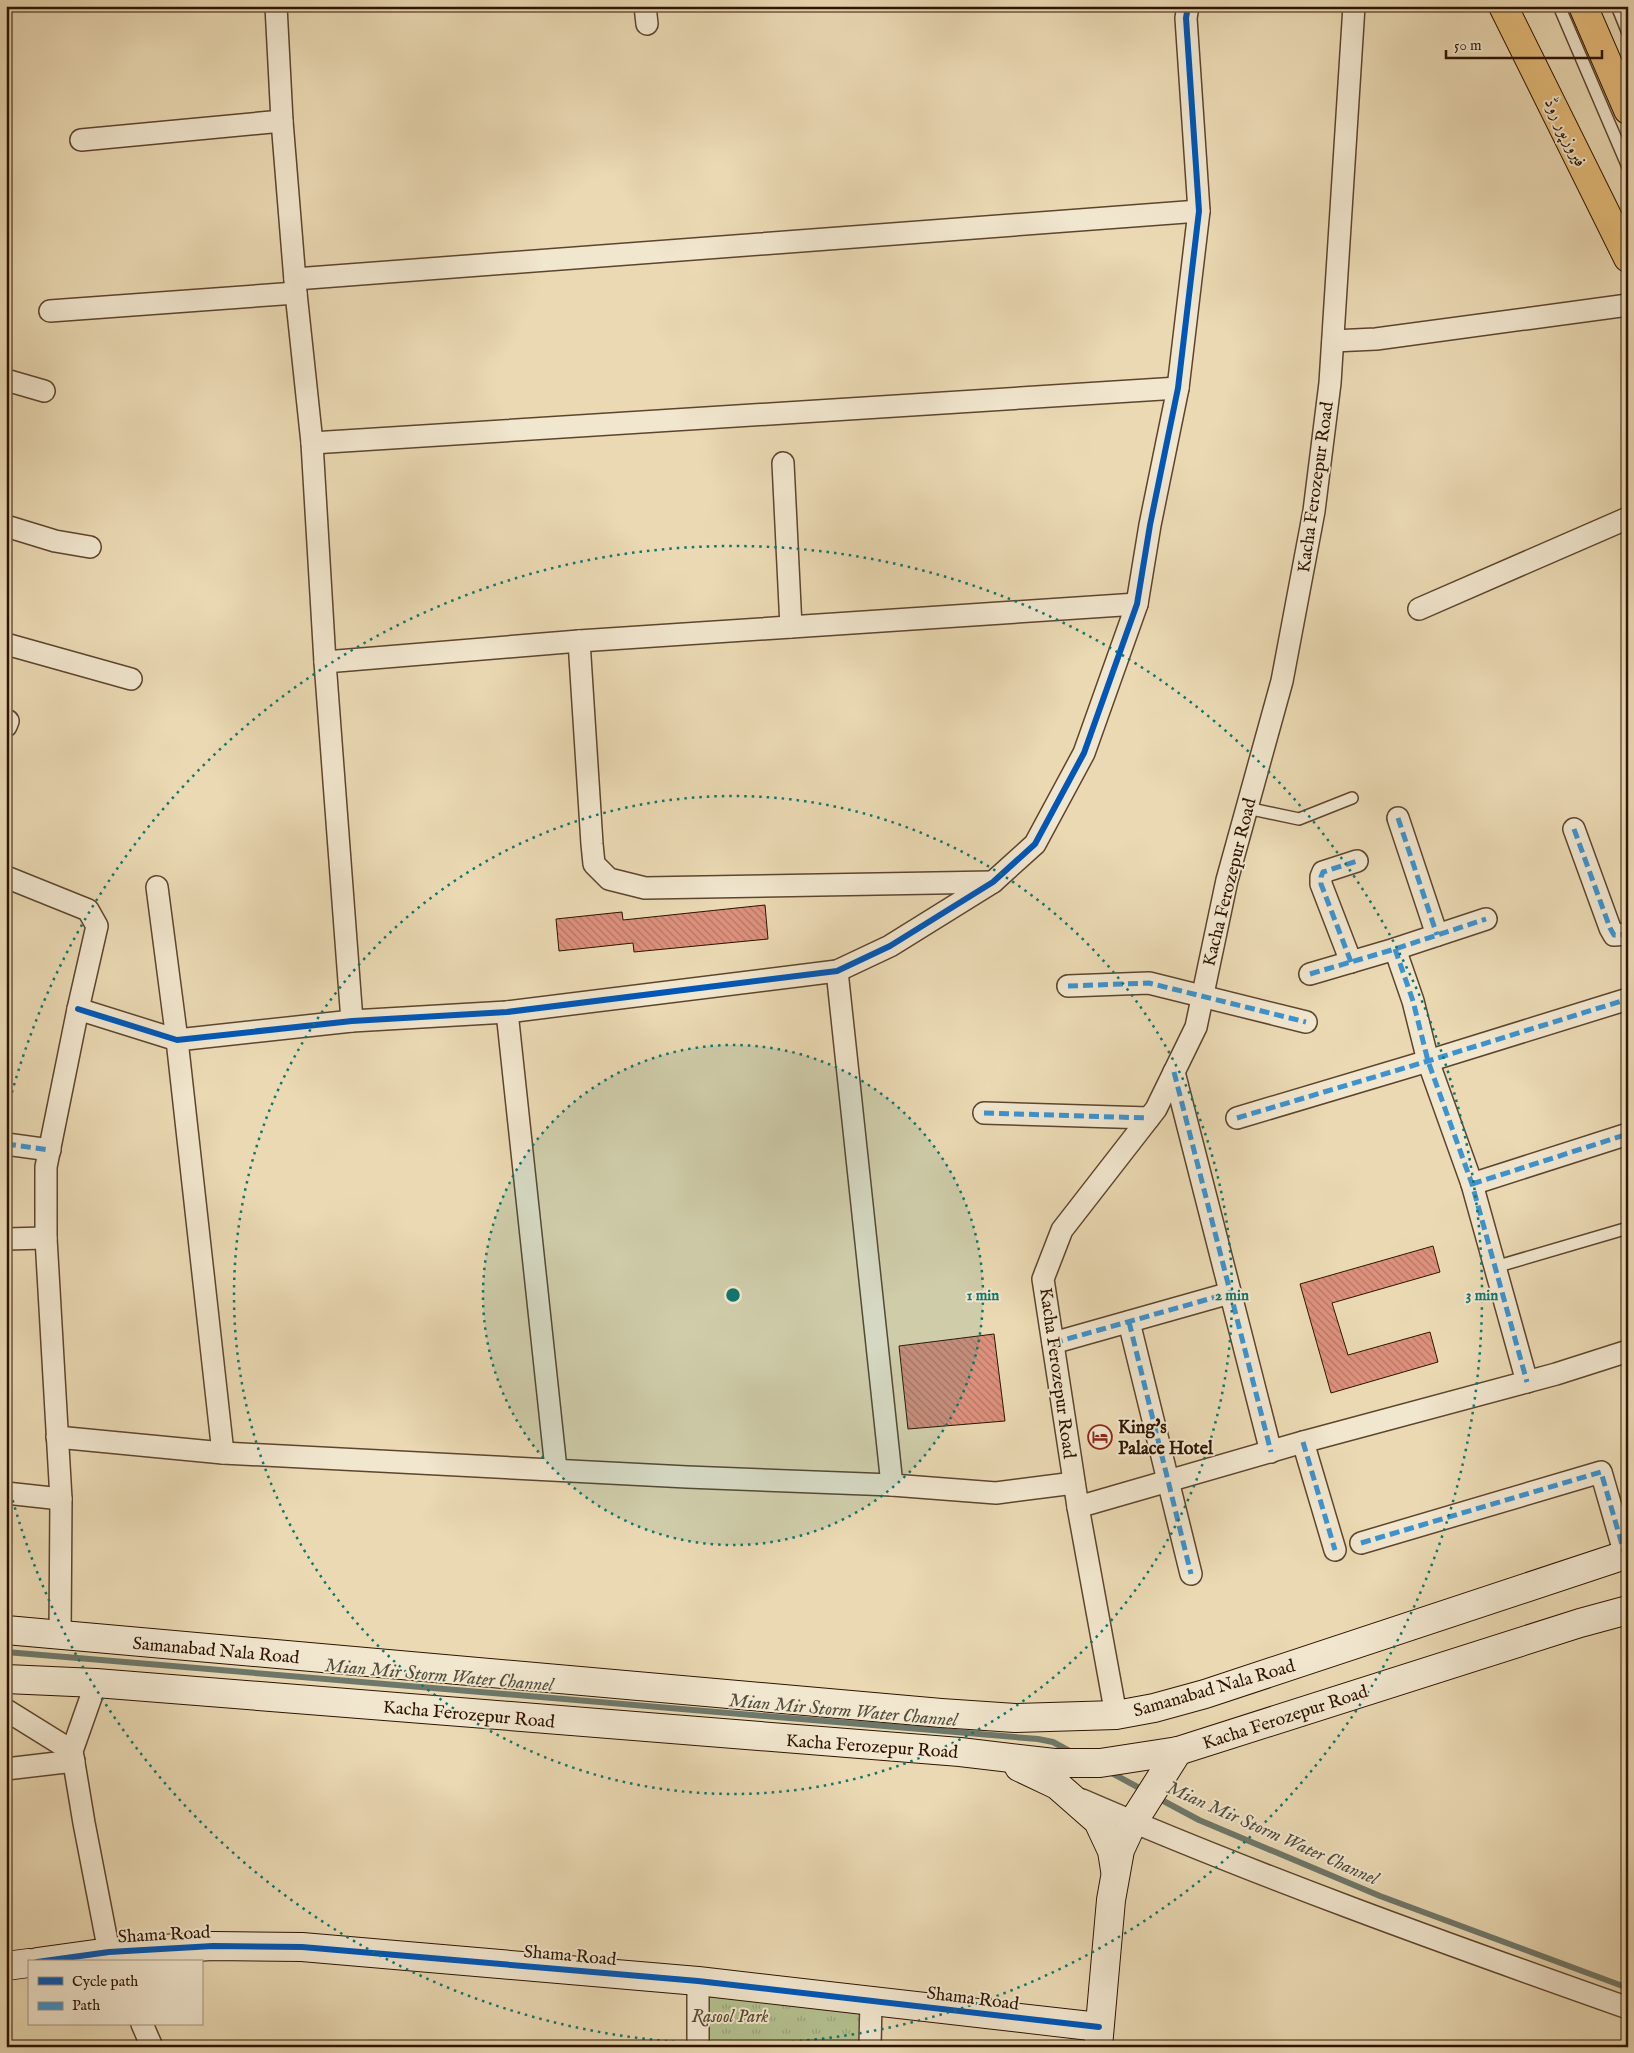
<svg xmlns="http://www.w3.org/2000/svg" width="1634" height="2053" font-family="'IM FELL English',Amiri,serif">
	<defs>
		<pattern id="park-tufts" width="24" height="20" patternUnits="userSpaceOnUse" patternTransform="scale(1.25)"><rect width="24" height="20" fill="#b4c08f"/><path d="M3 7l-1-3M5 7V3M7 7l1-3M15 17l-1-3M17 17v-4M19 17l1-3" fill="none" stroke="#9ba47a"/></pattern>
		<pattern id="building-back-hatch" width="6" height="6" patternUnits="userSpaceOnUse" patternTransform="scale(1.25)"><rect width="6" height="6" fill="#dd917d"/><path d="M-1 5l2 2M0 0l6 6M5-1l2 2" fill="none" stroke="#b47564"/></pattern>
	</defs>
	<rect width="100%" height="100%" fill="#ead9b3"/>
	<filter id="stains"><feTurbulence type="fractalNoise" baseFrequency=".004" numOctaves="4"/><feColorMatrix values="0 0 0 0 .2 0 0 0 0 .09 0 0 0 0 .02 0 0 0 .5 -.17"/></filter>
	<radialGradient id="worn" r=".72"><stop offset=".6" stop-color="#630" stop-opacity="0"/><stop offset="1" stop-color="#630" stop-opacity=".3"/></radialGradient>
	<!-- park -->
	<polygon fill="url(#park-tufts)" stroke="#716a48" points="698,1981 871,2001 870,2047 698,2047"/>
	<g fill="none" stroke-linecap="round" stroke-linejoin="round">
		<!-- stream -->
		<g stroke="#6e786a" stroke-width="6">
			<polyline points="6,1652 1038,1739 1053,1742 1073,1753"/>
			<polyline points="1108,1771 1145,1791"/>
			<polyline points="1156,1797 1199,1820 1380,1896 1628,1988"/>
		</g>
	</g>
	<!-- building -->
	<g fill="url(#building-back-hatch)" stroke="#2e1400">
		<polygon points="765,905 768,939 634,952 633,943 559,951 556,919 622,912 623,920"/>
		<polygon points="1433,1246 1440,1272 1332,1303 1348,1355 1430,1332 1438,1362 1331,1393 1300,1284"/>
		<polygon points="994,1334 1005,1421 908,1429 899,1346"/>
	</g>
	<g fill="none" stroke-linecap="round" stroke-linejoin="round">
		<!-- lane casing -->
		<g stroke="#5d452d" stroke-width="14">
			<g id="lane">
				<polyline points="1559,6 1628,167"/>
				<polyline points="1617,6 1628,33"/>
				<polyline points="1247,808 1299,819 1352,798"/>
				<polyline points="1495,1267 1628,1228"/>
			</g>
		</g>
		<!-- street casing -->
		<g stroke="#5d452d" stroke-width="24">
			<g id="street">
				<polyline points="276,6 282,121 296,293 312,443 325,662 352,1021"/>
				<polyline points="645,6 647,24"/>
				<polyline points="81,140 282,121"/>
				<polyline points="295,279 1199,211"/>
				<polyline points="50,311 296,293"/>
				<polyline points="1333,341 1376,339 1628,305"/>
				<polyline points="6,380 44,391"/>
				<polyline points="312,443 1178,388"/>
				<polyline points="783,463 791,627"/>
				<polyline points="6,526 55,541 90,547"/>
				<polyline points="1419,609 1628,518"/>
				<polyline points="579,641 592,844 594,864 609,879 645,888 993,882"/>
				<polyline points="6,644 131,679"/>
				<polyline points="325,662 579,641 1137,604"/>
				<polyline points="6,726 8,721"/>
				<polyline points="1398,818 1437,935"/>
				<polyline points="1574,829 1610,928 1614,935 1628,934"/>
				<polyline points="6,877 88,910 97,926 78,1009 46,1167 46,1238 61,1499 60,1636"/>
				<polyline points="157,887 177,1040 223,1453"/>
				<polyline points="1395,949 1413,1001 1428,1061 1472,1184 1527,1382"/>
				<polyline points="1351,962 1321,884 1321,877 1323,872 1357,861"/>
				<polyline points="837,971 892,1485"/>
				<polyline points="1310,974 1395,949 1486,919"/>
				<polyline points="1068,986 1149,983 1306,1022"/>
				<polyline points="78,1009 177,1040 352,1021 507,1012 837,971 890,946 993,882 1035,844 1084,753 1137,604 1150,525 1178,388 1199,211 1186,18 1188,6"/>
				<polyline points="507,1012 556,1469"/>
				<polyline points="1174,1072 1271,1452"/>
				<polyline points="984,1113 1149,1118"/>
				<polyline points="1237,1118 1428,1061 1628,999"/>
				<polyline points="6,1144 50,1150"/>
				<polyline points="1472,1184 1628,1134"/>
				<polyline points="6,1239 46,1238"/>
				<polyline points="1129,1322 1191,1574"/>
				<polyline points="1053,1343 1230,1293"/>
				<polyline points="57,1437 223,1453 687,1477 892,1485 996,1493 1074,1483"/>
				<polyline points="1303,1442 1335,1550"/>
				<polyline points="6,1493 61,1499"/>
				<polyline points="1078,1507 1303,1442 1556,1374 1628,1351"/>
				<polyline points="1361,1543 1601,1472 1625,1555"/>
				<polyline points="96,1683 72,1751 84,1823 109,1952 113,1962"/>
				<polyline points="6,1710 72,1751"/>
				<polyline points="1116,1715 1078,1507 1043,1279 1062,1230 1156,1109 1196,1027 1227,880 1282,681 1314,511 1330,383 1354,6"/>
				<polyline points="6,1769 74,1761"/>
				<path d="M 1082,1800 C 1260,1877 1444,1943 1628,2008"/>
				<polyline points="142,2024 152,2047"/>
				<polyline points="698,2047 698,1981"/>
				<polyline points="870,2047 871,2001"/>
			</g>
		</g>
		<!-- secondary casing -->
		<g stroke="#2e1400" stroke-width="30">
			<g id="secondary">
				<polyline points="6,1630 941,1713 1015,1718 1116,1715 1154,1708 1205,1694 1628,1554"/>
				<polyline points="6,1679 96,1683 960,1752 1054,1763 1100,1763 1178,1751 1580,1623 1628,1610"/>
				<polyline points="1019,1767 1057,1785 1098,1821 1112,1851 1115,1870"/>
				<polyline points="37,1962 109,1952 213,1946 302,1947 698,1981 1099,2027"/>
				<polyline points="6,1966 29,1963"/>
				<polyline points="1098,2047 1111,1900 1120,1850 1133,1822 1178,1751"/>
			</g>
		</g>
		<!-- primary casing -->
		<g stroke="#2e1400" stroke-width="30">
			<g id="primary">
				<polyline points="1503,6 1628,258"/>
				<polyline points="1583,6 1628,110"/>
			</g>
		</g>
		<!-- lane -->
		<use href="#lane" stroke="#f1e6ce" stroke-width="11"/>
		<!-- street -->
		<use href="#street" stroke="#f1e6ce" stroke-width="21"/>
		<!-- secondary -->
		<use href="#secondary" stroke="#f1e6ce" stroke-width="28"/>
		<!-- primary -->
		<use href="#primary" stroke="#e5bc7a" stroke-width="28"/>
		<!-- quiet -->
		<g stroke="#3c93d0" stroke-width="5" stroke-dasharray="10 5" stroke-linecap="butt">
			<polyline points="6,726 8,721"/>
			<polyline points="1398,818 1437,935"/>
			<polyline points="1574,829 1610,928 1614,935 1628,934"/>
			<polyline points="1395,949 1413,1001 1428,1061 1472,1184 1527,1382"/>
			<polyline points="1351,962 1321,884 1321,877 1323,872 1357,861"/>
			<polyline points="1310,974 1395,949 1486,919"/>
			<polyline points="1068,986 1149,983 1306,1022"/>
			<polyline points="1174,1072 1271,1452"/>
			<polyline points="984,1113 1149,1118"/>
			<polyline points="1237,1118 1428,1061 1628,999"/>
			<polyline points="6,1144 50,1150"/>
			<polyline points="1472,1184 1628,1134"/>
			<polyline points="1129,1322 1191,1574"/>
			<polyline points="1053,1343 1230,1293"/>
			<polyline points="1303,1442 1335,1550"/>
			<polyline points="1361,1543 1601,1472 1625,1555"/>
		</g>
		<!-- cycleway casing -->
		<g stroke="#f1e6ce" stroke-width="9">
			<g id="cycleway">
				<polyline points="78,1009 177,1040 352,1021 507,1012 837,971 890,946 993,882 1035,844 1084,753 1137,604 1150,525 1178,388 1199,211 1186,18 1188,6"/>
				<polyline points="37,1962 109,1952 213,1946 302,1947 698,1981 1099,2027"/>
			</g>
		</g>
		<!-- cycleway -->
		<use href="#cycleway" stroke="#0057b8" stroke-width="6"/>
	</g>
	<!-- distance rings -->
	<circle cx="733" cy="1295" r="250" fill="#0f766e" fill-opacity=".12"/>
	<g fill="none" stroke="#0f766e" stroke-width="2.5" stroke-dasharray="2.5 5">
		<circle cx="733" cy="1295" r="250"/>
		<circle cx="733" cy="1295" r="499"/>
		<path d="M8 1107A749 749 0 1 1 8 1483"/>
	</g>
	<!-- icons -->
	<defs>
		<g id="hotel-ring" transform="scale(1.25)"><circle r="9.5" fill="#f1e6ce" stroke="#8f2418" stroke-width="1.5"/><path d="M-6-4.5h1.5V1H6V5H4.5V3h-9V5H-6ZM-4 0a1.8 1.8 0 1 1 3.6 0ZM.5 0V-2.5h3Q6-2.5 6 0Z" fill="#8f2418"/></g>
	</defs>
	<g fill-rule="evenodd">
		<use href="#hotel-ring" x="1100" y="1437"/>
	</g>
	<g text-anchor="middle" stroke-width="4" stroke-linejoin="round" paint-order="stroke">
		<!-- street labels -->
		<g font-size="18" fill="#2e1400" stroke="#f1e6ce">
			<text transform="translate(1566 132) rotate(64)" y="6">فیروزپور روڈ</text>
			<text transform="translate(1315 487) rotate(-82)" y="6">Kacha Ferozepur Road</text>
			<text transform="translate(1229 882) rotate(-76)" y="6">Kacha Ferozepur Road</text>
			<text transform="translate(1058 1373) rotate(82)" y="6">Kacha Ferozepur Road</text>
			<text transform="translate(216 1650) rotate(5)" y="6">Samanabad Nala Road</text>
			<text transform="translate(1214 1688) rotate(-16)" y="6">Samanabad Nala Road</text>
			<text transform="translate(469 1714) rotate(5)" y="6">Kacha Ferozepur Road</text>
			<text transform="translate(1285 1717) rotate(-18)" y="6">Kacha Ferozepur Road</text>
			<text transform="translate(872 1746) rotate(4)" y="6">Kacha Ferozepur Road</text>
			<text transform="translate(164 1934) rotate(-3)" y="6">Shama Road</text>
			<text transform="translate(570 1955) rotate(5)" y="6">Shama Road</text>
			<text transform="translate(973 1998) rotate(7)" y="6">Shama Road</text>
		</g>
		<!-- poi labels -->
		<g font-size="18" font-weight="bold" fill="#2e1400" stroke="#f1e6ce" text-anchor="start">
			<text x="1118" y="1433">King's<tspan x="1118" dy="21">Palace Hotel</tspan></text>
		</g>
		<!-- park labels -->
		<g font-size="18" font-style="italic" fill="#56482b" stroke="#f1e6ce">
			<text x="730" y="2022">Rasool Park</text>
		</g>
		<!-- water labels -->
		<g font-size="19" font-style="italic" fill="#534e3e" stroke="#f1e6ce">
			<text transform="translate(439 1674) rotate(5)" y="7">Mian Mir Storm Water Channel</text>
			<text transform="translate(843 1709) rotate(5)" y="7">Mian Mir Storm Water Channel</text>
			<text transform="translate(1273 1832) rotate(24)" y="7">Mian Mir Storm Water Channel</text>
		</g>
	</g>
	<circle cx="733" cy="1295" r="8" fill="#0f766e" stroke="#f1e6ce" stroke-width="2.5"/>
	<g font-size="15" text-anchor="middle" font-weight="bold" fill="#0f766e" stroke="#f1e6ce" stroke-width="4" stroke-linejoin="round" paint-order="stroke">
		<text x="983" y="1300">1 min</text>
		<text x="1232" y="1300">2 min</text>
		<text x="1482" y="1300">3 min</text>
	</g>
	<!-- margin -->
	<rect width="1634" height="2053" fill="none" stroke="#ead9b3" stroke-width="25"/>
	<rect x="8" y="8" width="1619" height="2038" fill="none" stroke="#2e1400" stroke-width="2.5"/>
	<rect x="12" y="12" width="1609" height="2028" fill="none" stroke="#2e1400"/>
	<!-- legend -->
	<rect x="28" y="1960" width="175" height="65" fill="#f1e6ce" stroke="#a3927c"/>
	<rect x="38" y="1977" width="25" height="8" fill="#0057b8" stroke="#a3927c"/>
	<text x="72" y="1986" font-size="15" fill="#2e1400">Cycle path</text>
	<rect x="38" y="2002" width="25" height="8" fill="#3c93d0" stroke="#a3927c"/>
	<text x="72" y="2010" font-size="15" fill="#2e1400">Path</text>
	<!-- scale -->
	<path d="M1446 50v8h156v-8" fill="none" stroke="#2e1400" stroke-width="2.5"/>
	<text x="1454" y="50" font-size="15" fill="#2e1400" stroke="#f1e6ce" stroke-width="4" paint-order="stroke">50 m</text>
	<rect width="100%" height="100%" filter="url(#stains)"/>
	<rect width="100%" height="100%" fill="url(#worn)"/>
</svg>
